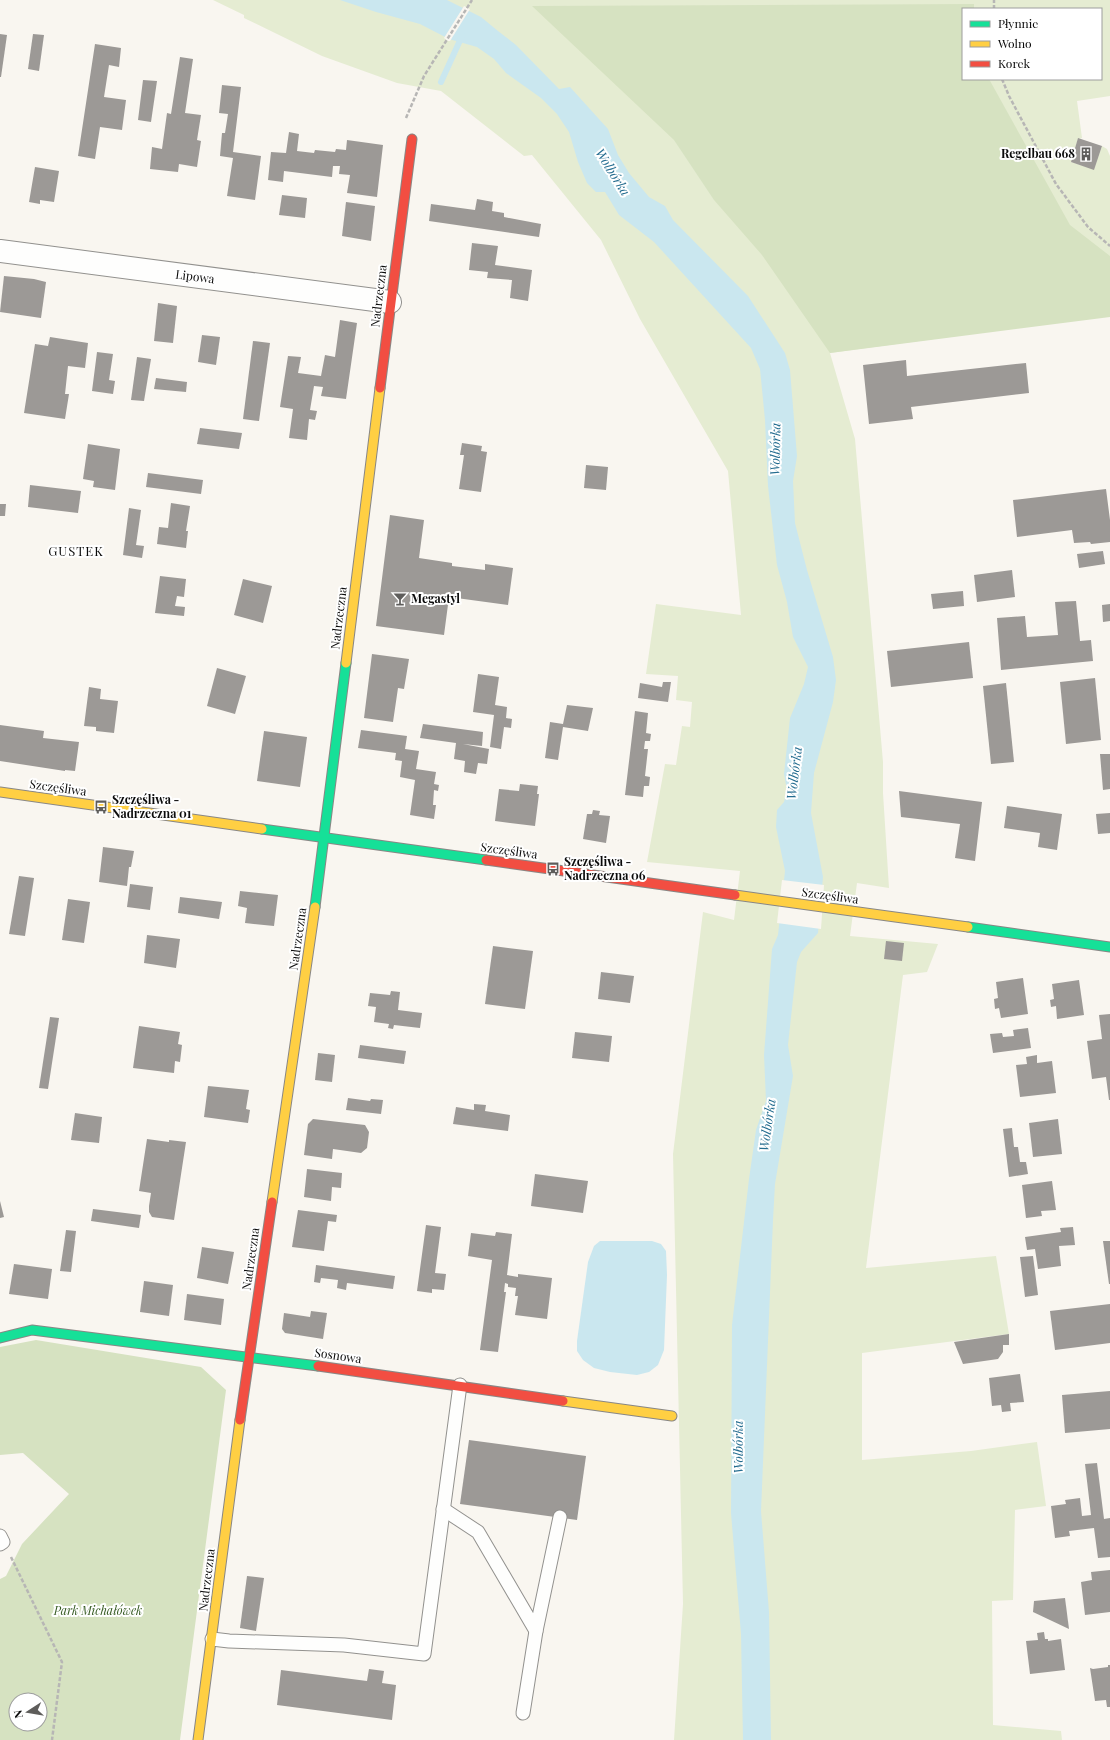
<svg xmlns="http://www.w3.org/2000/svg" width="1110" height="1740" font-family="'Playfair Display',serif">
	<rect width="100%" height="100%" fill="#f9f6f0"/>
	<!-- green -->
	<path fill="#e5ecd2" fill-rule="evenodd" d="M 213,0 L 1110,0 L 1110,96 L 1077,101 L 1082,138 L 1078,139 L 1071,162 L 1094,169 L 1102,146 L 1107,149 L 1110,156 L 1110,315 L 830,353 L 855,439 L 883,762 L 883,793 L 889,888 L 857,883 L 850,936 L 938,944 L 927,972 L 903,975 L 866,1268 L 996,1256 L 1009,1334 L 862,1353 L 862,1460 L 971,1451 L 1037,1442 L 1046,1506 L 1015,1510 L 1013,1600 L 992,1601 L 993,1725 L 1061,1731 L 1062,1740 L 674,1740 L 683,1604 L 673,1154 L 703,912 L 734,920 L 740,871 L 647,862 L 665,764 L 676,765 L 682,726 L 690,727 L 692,702 L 676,700 L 678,676 L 646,674 L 656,604 L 741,615 L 728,471 L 640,319 L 601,240 L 532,155 L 524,156 L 441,91 L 397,83 L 322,56 L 244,18 L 244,15 ZM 963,9 L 1101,9 L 1101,79 L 963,79 Z"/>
	<!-- forest -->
	<g fill="#d6e2c1" fill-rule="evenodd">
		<polygon points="974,4 974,9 963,9 963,79 989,79 1070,225 1110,256 1110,317 830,353 762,255 714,200 674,140 532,6"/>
		<path d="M 36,1340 L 201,1367 L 226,1390 L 180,1740 L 0,1740 L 0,1579 L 6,1576 L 22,1544 L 69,1494 L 23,1453 L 0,1455 L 0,1347 ZM 16,1700 L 40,1700 L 40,1724 L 16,1724 Z"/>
	</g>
	<!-- water -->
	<g fill="#cae7ef">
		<polygon points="340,0 447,0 481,17 498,31 516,45 559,89 570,87 608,129 618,155 629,173 649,197 665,206 673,220 748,296 785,353 790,370 797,456 793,481 795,523 807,570 833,657 836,680 833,702 814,773 811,813 823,877 818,933 801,952 797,962 788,1045 793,1076 775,1184 773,1220 761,1511 769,1612 771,1740 743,1740 741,1634 731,1513 732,1325 749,1179 756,1130 766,1101 764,1055 772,949 778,935 785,871 776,827 777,810 784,802 787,790 784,774 790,718 804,684 808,667 793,637 787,602 777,565 768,486 765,420 760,369 751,348 654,242 619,215 605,192 596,192 587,183 578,162 569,132 557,114 541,98 506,73 494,59 477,47 449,39 420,24 376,12"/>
		<polygon points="600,1241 652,1241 661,1244 666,1251 667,1275 664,1350 658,1365 649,1372 637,1375 610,1372 594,1368 583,1360 577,1351 577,1341 588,1262 594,1246"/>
	</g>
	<!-- pier -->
	<g fill="#f9f6f0">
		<polygon points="464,6 470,9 450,41 448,41 444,38"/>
		<polygon points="782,880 824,885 821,929 777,923"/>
	</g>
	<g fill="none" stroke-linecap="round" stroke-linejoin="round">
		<!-- stream -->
		<polyline stroke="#cae7ef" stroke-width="6" points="441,82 462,36"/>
	</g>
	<!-- building -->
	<g fill="#9c9996">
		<polygon points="0,34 7,35 1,77 0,77"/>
		<polygon points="33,34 44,35 39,71 28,69"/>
		<polygon points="95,44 121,48 119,67 109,65 104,97 126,100 122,130 100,127 95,159 78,156"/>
		<polygon points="180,57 193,59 185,113 201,115 197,140 201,141 197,167 179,164 178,172 150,169 152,147 162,149 167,113 171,114"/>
		<polygon points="143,80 157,81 151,122 138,120"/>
		<polygon points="222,85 241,87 233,152 261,156 255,200 227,196 233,158 220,156 222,133 225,133 228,114 219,113"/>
		<polygon points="289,132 299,134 297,151 314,153 315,150 335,152 336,149 346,150 347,140 383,145 377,197 347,193 350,175 339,174 340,166 333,166 332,177 284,171 283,182 268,180 271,152 286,153"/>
		<polygon points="1078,138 1102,146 1094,170 1071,162"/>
		<polygon points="35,167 59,171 54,202 40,200 40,204 29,202"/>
		<polygon points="282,195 307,198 305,218 279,215"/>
		<polygon points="477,199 493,202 492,211 504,213 504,217 541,224 539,237 429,221 431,204 475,210"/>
		<polygon points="346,202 375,206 371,241 342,236"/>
		<polygon points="472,243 498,246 495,265 532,270 528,301 510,298 512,280 487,278 488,272 469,270"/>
		<polygon points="4,276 34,279 46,282 41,318 0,312"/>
		<polygon points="158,303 177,306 173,343 154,341"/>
		<polygon points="340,320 357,323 346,399 321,396 323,387 314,386 310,410 317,411 315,420 309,419 307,440 289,438 293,409 280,407 288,356 301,357 298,373 321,376 325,355 335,357"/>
		<polygon points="202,335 220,337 216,365 198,362"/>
		<polygon points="50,337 88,343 85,368 68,366 65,394 69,394 65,419 24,413 35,344 48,346"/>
		<polygon points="253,341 270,343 259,421 243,419"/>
		<polygon points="97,352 113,354 109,380 115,381 113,394 92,391"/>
		<polygon points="137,357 151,359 144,401 131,400"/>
		<polygon points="906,360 907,376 1026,363 1029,393 911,407 913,419 869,424 863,365"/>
		<polygon points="156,378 187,382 186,392 154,389"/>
		<polygon points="200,428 242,433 239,449 197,444"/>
		<polygon points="462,443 482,446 481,451 487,452 481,492 459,489 464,455 460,455"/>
		<polygon points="88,444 120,449 115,490 93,487 94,481 83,479"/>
		<polygon points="586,465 608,467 606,490 584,488"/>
		<polygon points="148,473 203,480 201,494 146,487"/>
		<polygon points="30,485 81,491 78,513 28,507"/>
		<polygon points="1106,489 1110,520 1110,542 1091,544 1090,542 1074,543 1072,530 1017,537 1013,500"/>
		<polygon points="171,503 190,506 186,531 188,531 186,548 157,544 159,527 168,528"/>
		<polygon points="0,504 6,504 5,516 0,516"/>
		<polygon points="129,508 141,510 136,545 144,546 142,558 123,555"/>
		<polygon points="390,515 424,520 419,558 452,563 452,566 485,570 485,564 513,568 508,605 449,597 444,635 376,626"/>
		<polygon points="1103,551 1105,564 1079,568 1077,554"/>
		<polygon points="1012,570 1015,597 977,602 974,575"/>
		<polygon points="160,576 186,579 184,597 177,596 175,606 185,607 184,616 155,613"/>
		<polygon points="243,579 272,586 263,623 234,615"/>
		<polygon points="963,591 964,606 933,609 931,594"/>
		<polygon points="1076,601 1080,641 1091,640 1093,661 1001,670 997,618 1025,616 1027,637 1058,635 1055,602"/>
		<polygon points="1110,604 1110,621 1103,622 1102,605"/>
		<polygon points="969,642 973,678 891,687 887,651"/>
		<polygon points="372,654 409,659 404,689 398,688 393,722 364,718"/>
		<polygon points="217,668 246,676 235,714 207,706"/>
		<polygon points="478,674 499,677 495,705 507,707 506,718 512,719 511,728 504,727 501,749 490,747 494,715 473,712"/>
		<polygon points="1095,678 1101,740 1066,744 1060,682"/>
		<polygon points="663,682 671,682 668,702 638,698 640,683 662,687"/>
		<polygon points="1006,683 1014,762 991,764 983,686"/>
		<polygon points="89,687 101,689 100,699 118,701 114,733 96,731 96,727 84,726"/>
		<polygon points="567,705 593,708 588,731 563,727 558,760 545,758 550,722 563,724"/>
		<polygon points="635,711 648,713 646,733 651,734 650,741 645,741 644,749 648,749 645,776 650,777 649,786 644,786 643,797 625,795"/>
		<polygon points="423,724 483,732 482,746 463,744 489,749 487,764 478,763 476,774 464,772 465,761 454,759 456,743 420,738"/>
		<polygon points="0,725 44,731 43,738 79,742 75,771 65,770 65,771 0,761"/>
		<polygon points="361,730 407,736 405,749 419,751 416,769 436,772 434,784 439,785 438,791 434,790 433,805 436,805 434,819 410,815 415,780 400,777 402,761 395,760 396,753 358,748"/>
		<polygon points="264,731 307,737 300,787 257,781"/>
		<polygon points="1100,754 1110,754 1110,789 1103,790"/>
		<polygon points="520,784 538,786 537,794 539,794 535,826 495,821 499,789 519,791"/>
		<polygon points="899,791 982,802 975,861 955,858 960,824 901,817"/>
		<polygon points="1007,806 1062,814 1057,850 1038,847 1040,833 1004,828"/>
		<polygon points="593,810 600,811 599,815 610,816 606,843 583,839 587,814 592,814"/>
		<polygon points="1110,813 1110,833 1098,834 1096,814"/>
		<polygon points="103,847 134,851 131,867 129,867 127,886 99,882"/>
		<polygon points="19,876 34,878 25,936 9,934"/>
		<polygon points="130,884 153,887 150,910 127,907"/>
		<polygon points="240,891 278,895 274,926 245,923 247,908 238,906"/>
		<polygon points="180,897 222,902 219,919 178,913"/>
		<polygon points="68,899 90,902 84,943 62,940"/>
		<polygon points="147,935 180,939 176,968 144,963"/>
		<polygon points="886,941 904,943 902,961 884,959"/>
		<polygon points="493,946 533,951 525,1009 485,1004"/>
		<polygon points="601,972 634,976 630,1003 598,999"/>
		<polygon points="1023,978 1028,1014 1001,1018 999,1008 995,1009 994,999 998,998 996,982"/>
		<polygon points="1079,980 1084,1015 1057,1019 1056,1006 1051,1007 1050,1000 1054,999 1052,984"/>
		<polygon points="391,991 400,992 398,1010 422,1013 420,1028 394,1025 393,1029 388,1028 389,1024 374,1022 376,1007 368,1006 370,993 390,995"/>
		<polygon points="1110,1014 1110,1100 1109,1100 1106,1077 1092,1079 1087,1041 1102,1039 1099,1015"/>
		<polygon points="50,1017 59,1018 48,1089 39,1088"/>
		<polygon points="139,1026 180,1032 178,1044 182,1045 180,1062 175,1061 174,1073 133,1068"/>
		<polygon points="1028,1028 1031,1048 993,1053 990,1034 1002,1033 1003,1037 1014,1036 1013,1030"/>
		<polygon points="575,1032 612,1036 609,1062 572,1058"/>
		<polygon points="360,1045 406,1051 404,1064 358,1058"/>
		<polygon points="318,1053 335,1055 332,1082 315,1080"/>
		<polygon points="1037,1055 1037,1063 1052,1061 1056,1093 1020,1097 1016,1065 1027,1064 1026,1057"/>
		<polygon points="208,1086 249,1090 246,1109 250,1110 248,1123 204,1117"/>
		<polygon points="348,1098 370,1101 371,1099 383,1100 381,1114 346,1110"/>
		<polygon points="474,1104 486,1105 485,1111 510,1115 508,1131 453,1124 456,1107 474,1110"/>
		<polygon points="75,1113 102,1117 99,1143 71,1140"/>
		<polygon points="313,1119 365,1125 369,1132 367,1148 361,1153 333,1149 332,1159 304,1155 308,1124"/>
		<polygon points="1058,1119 1062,1154 1033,1157 1029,1123"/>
		<polygon points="1012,1128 1014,1147 1018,1147 1020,1162 1026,1162 1028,1174 1009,1177 1003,1129"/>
		<polygon points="147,1139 169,1142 169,1140 186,1142 174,1220 152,1217 149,1212 149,1206 151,1193 139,1191"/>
		<polygon points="307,1169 342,1173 341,1188 332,1187 331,1201 304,1197"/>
		<polygon points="535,1174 588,1181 583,1213 531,1206"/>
		<polygon points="1052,1181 1056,1210 1041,1211 1042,1216 1026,1218 1022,1185"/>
		<polygon points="0,1201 4,1217 0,1218"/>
		<polygon points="93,1209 141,1215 139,1228 91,1221"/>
		<polygon points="298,1210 337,1215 336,1222 328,1221 324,1251 292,1247"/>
		<polygon points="426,1225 441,1227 435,1273 446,1274 444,1290 432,1289 432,1293 417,1291"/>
		<polygon points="1073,1227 1075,1245 1059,1246 1061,1266 1038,1269 1035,1249 1027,1250 1025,1237 1061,1232 1060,1228"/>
		<polygon points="66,1230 76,1231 71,1272 60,1271"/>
		<polygon points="496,1232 512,1234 507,1275 518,1277 518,1274 552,1278 547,1319 515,1315 518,1296 515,1296 516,1288 508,1287 508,1284 505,1283 504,1292 506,1292 498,1352 480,1350 492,1260 468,1256 471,1233 495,1236"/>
		<polygon points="1103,1241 1110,1241 1110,1284 1109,1284"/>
		<polygon points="202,1247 234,1252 228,1284 197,1278"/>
		<polygon points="1033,1256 1038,1295 1025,1297 1020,1257"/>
		<polygon points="14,1264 52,1269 48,1299 9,1294"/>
		<polygon points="316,1265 395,1276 393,1289 347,1283 346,1290 337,1288 338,1280 321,1278 320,1283 314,1282"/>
		<polygon points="144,1281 173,1285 169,1316 140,1312"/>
		<polygon points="187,1294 224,1299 221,1325 184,1320"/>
		<polygon points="1110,1304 1110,1343 1055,1350 1050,1311"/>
		<polygon points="311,1311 327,1313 323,1339 285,1333 282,1329 284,1313 310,1317"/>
		<polygon points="1009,1334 1009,1345 1003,1345 1003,1352 998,1359 963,1364 954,1342"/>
		<polygon points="1020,1374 1024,1402 1010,1403 1011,1411 1002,1412 1001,1405 992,1406 989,1378"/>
		<polygon points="1110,1391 1110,1429 1065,1433 1062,1395"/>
		<polygon points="469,1440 586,1456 577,1520 460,1504"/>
		<polygon points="1097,1463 1104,1519 1110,1518 1110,1557 1098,1558 1094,1528 1069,1531 1070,1536 1055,1538 1051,1506 1066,1504 1065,1500 1080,1498 1082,1516 1091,1515 1085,1464"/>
		<polygon points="1110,1570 1110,1612 1085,1615 1081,1582 1092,1580 1091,1572"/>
		<polygon points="247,1576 264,1578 256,1631 240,1628"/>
		<polygon points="1065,1598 1069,1629 1033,1612 1034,1601"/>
		<polygon points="1044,1632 1045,1639 1048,1639 1048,1641 1061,1639 1065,1670 1030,1674 1026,1641 1038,1640 1037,1633"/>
		<polygon points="1108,1665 1110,1665 1110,1707 1107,1707 1106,1700 1095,1701 1090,1668 1093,1669 1108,1667"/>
		<polygon points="369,1669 384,1671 382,1683 396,1685 392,1720 277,1705 281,1670 367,1681"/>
	</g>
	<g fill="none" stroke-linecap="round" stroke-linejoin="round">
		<!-- lane casing -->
		<g stroke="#92918e" stroke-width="15">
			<g id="lane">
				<polyline points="443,1509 478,1532 536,1631 560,1517"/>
				<polyline points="0,1536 3,1542 0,1544"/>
				<polyline points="212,1639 229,1641 344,1645 424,1654 460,1385"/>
				<polyline points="523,1713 536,1631"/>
			</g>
		</g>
		<!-- street casing -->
		<g stroke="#92918e" stroke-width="24">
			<polyline id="street" points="0,251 390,302"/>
		</g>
		<!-- fast casing -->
		<g stroke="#898785" stroke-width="11">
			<g id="fast">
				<polyline points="262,829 486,860"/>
				<polyline points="315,907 346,663"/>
				<polyline points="968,927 1110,947"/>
				<polyline points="0,1338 32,1330 318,1366"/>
			</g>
		</g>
		<!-- slow casing -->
		<g stroke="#898785" stroke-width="11">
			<g id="slow">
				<polyline points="346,663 380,388"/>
				<polyline points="0,792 262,829"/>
				<polyline points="735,895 968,927"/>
				<polyline points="272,1202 315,907"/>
				<polyline points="563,1401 672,1416"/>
				<polyline points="198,1740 240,1420"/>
			</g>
		</g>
		<!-- jam casing -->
		<g stroke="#898785" stroke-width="11">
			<g id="jam">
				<polyline points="380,388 412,139"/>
				<polyline points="486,860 735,895"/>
				<polyline points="318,1366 563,1401"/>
				<polyline points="240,1420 272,1202"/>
			</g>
		</g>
		<!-- path -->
		<g stroke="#b7b6b5" stroke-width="2.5" stroke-dasharray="4 2" stroke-linecap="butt">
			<polyline points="994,9 994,0"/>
			<polyline points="1002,79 1009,96 1056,184 1088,227 1110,246"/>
			<polyline points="406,118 424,76 472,0"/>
			<polyline points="11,1557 62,1662 52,1740"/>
		</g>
		<!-- lane -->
		<use href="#lane" stroke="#fefefd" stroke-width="13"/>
		<!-- street -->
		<use href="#street" stroke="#fefefd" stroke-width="22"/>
		<!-- fast -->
		<use href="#fast" stroke="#16e098" stroke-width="9"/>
		<!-- slow -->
		<use href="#slow" stroke="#ffcf43" stroke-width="9"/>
		<!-- jam -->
		<use href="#jam" stroke="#f24e42" stroke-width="9"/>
	</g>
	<!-- icons -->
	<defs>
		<g id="building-bare" transform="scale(1.08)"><path d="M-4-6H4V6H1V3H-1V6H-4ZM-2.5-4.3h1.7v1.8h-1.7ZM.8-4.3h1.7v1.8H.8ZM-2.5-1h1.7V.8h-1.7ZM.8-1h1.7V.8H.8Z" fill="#5e5d5b" stroke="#fff" stroke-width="2.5" paint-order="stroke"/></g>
		<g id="bar-bare" transform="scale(1.08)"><path d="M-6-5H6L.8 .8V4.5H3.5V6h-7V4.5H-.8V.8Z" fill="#5e5d5b" stroke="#fff" stroke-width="2.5" paint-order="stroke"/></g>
		<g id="bus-bare" transform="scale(1.08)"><path d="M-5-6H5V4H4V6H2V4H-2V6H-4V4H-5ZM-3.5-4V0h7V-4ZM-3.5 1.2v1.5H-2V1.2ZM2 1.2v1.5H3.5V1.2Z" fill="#5e5d5b" stroke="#fff" stroke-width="2.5" paint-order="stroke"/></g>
	</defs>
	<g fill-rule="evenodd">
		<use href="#building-bare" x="1086" y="154"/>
		<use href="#bar-bare" x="400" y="599"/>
		<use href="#bus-bare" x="101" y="807"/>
		<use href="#bus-bare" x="553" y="869"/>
	</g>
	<g text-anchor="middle" stroke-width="4" stroke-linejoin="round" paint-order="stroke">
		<!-- poi labels -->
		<g font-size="12" font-weight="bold" fill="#0b0b0b" stroke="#fff" text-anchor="start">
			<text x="1075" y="158" text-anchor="end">Regelbau 668</text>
			<text x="411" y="603">Megastyl</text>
			<text x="112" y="804">Szczęśliwa -<tspan x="112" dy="14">Nadrzeczna 01</tspan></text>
			<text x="564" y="866">Szczęśliwa -<tspan x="564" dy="14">Nadrzeczna 06</tspan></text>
		</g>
		<!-- street labels -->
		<g font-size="12" fill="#0b0b0b" stroke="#fff">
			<text transform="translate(195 277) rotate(7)" y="4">Lipowa</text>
			<text transform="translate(379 296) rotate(-83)" y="4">Nadrzeczna</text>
			<text transform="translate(339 618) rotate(-83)" y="4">Nadrzeczna</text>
			<text transform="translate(58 788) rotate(8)" y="4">Szczęśliwa</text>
			<text transform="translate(509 851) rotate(8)" y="4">Szczęśliwa</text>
			<text transform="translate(830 896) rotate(8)" y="4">Szczęśliwa</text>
			<text transform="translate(298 939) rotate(-82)" y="4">Nadrzeczna</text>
			<text transform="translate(251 1259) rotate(-82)" y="4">Nadrzeczna</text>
			<text transform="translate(338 1356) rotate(8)" y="4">Sosnowa</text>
			<text transform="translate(207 1580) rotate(-83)" y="4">Nadrzeczna</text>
		</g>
		<!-- park labels -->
		<g font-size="12" font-style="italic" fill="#365b23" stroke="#fff">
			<text x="98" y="1615">Park Michałówek</text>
		</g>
		<!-- water labels -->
		<g font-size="13" font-style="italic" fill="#236c8f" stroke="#fff">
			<text transform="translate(613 172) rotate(58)" y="5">Wolbórka</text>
			<text transform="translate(775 449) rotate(-89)" y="5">Wolbórka</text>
			<text transform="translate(794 773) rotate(-83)" y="5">Wolbórka</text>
			<text transform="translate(767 1125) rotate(-82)" y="5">Wolbórka</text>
			<text transform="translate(738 1447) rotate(-90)" y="5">Wolbórka</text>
		</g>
		<!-- neighbourhood labels -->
		<g font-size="13" letter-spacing="1" fill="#0b0b0b" stroke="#fff">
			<text x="76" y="556">GUSTEK</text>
		</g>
	</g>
	<!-- legend -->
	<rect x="962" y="8" width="140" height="72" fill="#ffffff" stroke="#9d9d9d"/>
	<rect x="970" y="21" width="20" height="6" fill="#16e098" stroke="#9d9d9d"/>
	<text x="998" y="28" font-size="12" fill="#0b0b0b">Płynnie</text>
	<rect x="970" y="41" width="20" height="6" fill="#ffcf43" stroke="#9d9d9d"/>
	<text x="998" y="48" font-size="12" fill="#0b0b0b">Wolno</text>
	<rect x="970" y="61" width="20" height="6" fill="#f24e42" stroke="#9d9d9d"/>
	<text x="998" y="68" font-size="12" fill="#0b0b0b">Korek</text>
	<!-- north arrow -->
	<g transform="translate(28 1712) rotate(258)"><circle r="19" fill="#ffffff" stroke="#9d9d9d"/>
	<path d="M0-3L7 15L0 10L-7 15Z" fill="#5e5d5b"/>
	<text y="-6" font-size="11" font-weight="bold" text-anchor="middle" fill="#0b0b0b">N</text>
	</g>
</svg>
